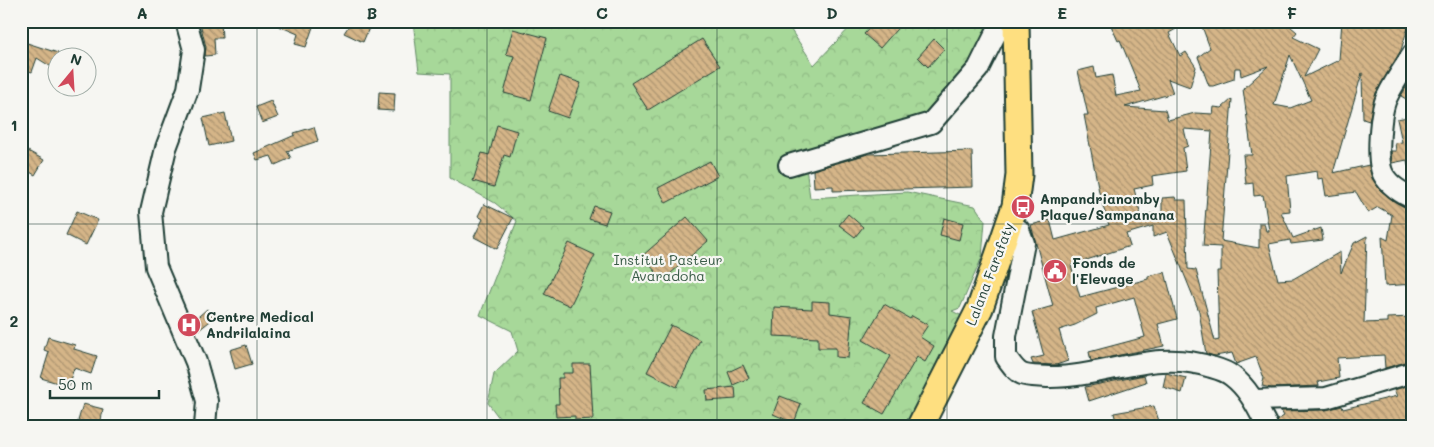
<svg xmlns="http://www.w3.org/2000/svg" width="1434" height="447" font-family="Mali,sans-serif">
	<defs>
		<pattern id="forest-crowns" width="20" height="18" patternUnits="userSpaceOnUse" patternTransform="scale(1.25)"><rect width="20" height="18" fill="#a7d899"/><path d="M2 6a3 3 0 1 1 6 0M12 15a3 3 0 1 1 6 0" fill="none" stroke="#8fba84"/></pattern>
		<pattern id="building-back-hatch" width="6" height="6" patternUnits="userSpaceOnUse" patternTransform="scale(1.25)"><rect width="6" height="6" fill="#d5b588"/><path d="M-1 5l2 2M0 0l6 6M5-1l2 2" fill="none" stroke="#ac9470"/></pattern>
	</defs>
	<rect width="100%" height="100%" fill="#f6f6f2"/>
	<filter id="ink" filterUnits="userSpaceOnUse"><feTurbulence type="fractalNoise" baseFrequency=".02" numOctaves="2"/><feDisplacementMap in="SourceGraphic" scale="10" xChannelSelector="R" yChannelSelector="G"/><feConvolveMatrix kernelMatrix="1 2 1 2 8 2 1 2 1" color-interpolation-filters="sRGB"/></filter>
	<g filter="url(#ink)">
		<!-- forest -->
		<polygon fill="url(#forest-crowns)" stroke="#638a66" points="413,21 785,21 814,65 856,21 992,21 982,53 924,118 804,152 810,198 907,192 975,206 985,221 982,257 960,308 952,311 970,320 910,426 505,426 488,403 494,374 518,351 512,331 480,315 517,221 495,203 450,178 450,74 419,72"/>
		<!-- building -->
		<g fill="url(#building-back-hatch)" stroke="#1f3d34" fill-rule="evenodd">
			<polygon points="267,21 315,21 306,47 295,44 298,34"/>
			<polygon points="352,21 369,28 363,42 344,33"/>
			<polygon points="876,21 904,21 880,48 864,34"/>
			<path d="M 1109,21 L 1190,21 L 1169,33 L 1180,56 L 1186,52 L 1196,67 L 1190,87 L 1168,79 L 1173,93 L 1125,107 L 1165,110 L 1168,120 L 1195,113 L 1213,114 L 1214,107 L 1222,108 L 1232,99 L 1221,241 L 1259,248 L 1259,223 L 1264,223 L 1266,231 L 1269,231 L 1263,195 L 1254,196 L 1253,183 L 1246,184 L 1243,155 L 1252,155 L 1243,89 L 1268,66 L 1241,76 L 1240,68 L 1235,68 L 1234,79 L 1213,86 L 1209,86 L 1198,57 L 1210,48 L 1200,21 L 1284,21 L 1297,32 L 1293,37 L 1318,49 L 1304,77 L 1339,60 L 1342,21 L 1410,21 L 1401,50 L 1376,93 L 1369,121 L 1363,119 L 1362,73 L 1333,173 L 1369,165 L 1372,178 L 1380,190 L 1394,201 L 1409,209 L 1406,214 L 1413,216 L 1413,284 L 1385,286 L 1382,237 L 1388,240 L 1392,215 L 1378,207 L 1368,213 L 1356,192 L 1326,196 L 1323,178 L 1318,179 L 1317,171 L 1287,176 L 1290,211 L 1281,212 L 1293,238 L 1321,228 L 1323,240 L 1291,244 L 1290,240 L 1269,244 L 1278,280 L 1293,279 L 1340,252 L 1341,273 L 1354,243 L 1367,236 L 1364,323 L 1387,322 L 1387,318 L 1413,317 L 1413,360 L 1385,368 L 1384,355 L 1337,358 L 1339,378 L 1318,382 L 1319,386 L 1271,388 L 1262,386 L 1264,378 L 1256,357 L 1236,364 L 1232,353 L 1215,356 L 1206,354 L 1199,311 L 1167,232 L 1153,237 L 1153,226 L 1126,234 L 1130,246 L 1071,265 L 1080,297 L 1148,279 L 1148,276 L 1165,272 L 1177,319 L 1158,324 L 1164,346 L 1091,361 L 1089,352 L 1145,337 L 1134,297 L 1096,308 L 1097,314 L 1075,325 L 1059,330 L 1068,361 L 1056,365 L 1033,364 L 1031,359 L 1044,356 L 1032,312 L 1053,306 L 1031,225 L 1050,220 L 1055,240 L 1109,225 L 1100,197 L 1084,115 L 1088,115 L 1078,71 L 1094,67 L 1096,78 L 1112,75 L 1116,96 L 1141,91 L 1120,40 L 1118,41 ZM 1290,55 L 1311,100 L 1290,108 L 1274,105 ZM 1184,129 L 1212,131 L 1203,246 L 1221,247 L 1221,271 L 1217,271 L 1219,340 L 1215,341 L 1196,270 L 1188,269 L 1186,200 L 1176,200 L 1175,197 L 1162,198 L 1162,212 L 1141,215 L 1134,189 L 1153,185 L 1152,176 L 1186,171 L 1183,148 L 1188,146 Z"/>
			<polygon points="221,22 222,38 214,38 215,55 205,56 206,47 200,23"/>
			<polygon points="513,29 547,38 531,100 504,93 514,56 506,54"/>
			<polygon points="702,39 720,66 648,110 631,83"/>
			<polygon points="934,39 944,49 928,67 918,57"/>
			<polygon points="21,41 58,53 58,71 37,58 32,72 21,68"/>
			<polygon points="560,76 581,83 568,118 548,111"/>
			<polygon points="1413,76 1413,103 1401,96"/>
			<polygon points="379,92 395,93 394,111 378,110"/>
			<polygon points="271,101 278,117 262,123 256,107"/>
			<polygon points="225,113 231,141 209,146 203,118"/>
			<polygon points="1413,116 1413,166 1408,166 1407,160 1392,163 1391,151 1396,151 1395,143 1402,142 1397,119"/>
			<polygon points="497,125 517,131 510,157 504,155 494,187 473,181 482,153 489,155"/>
			<polygon points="314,127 318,141 287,151 291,158 275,165 271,156 257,160 254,153 295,135 294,133"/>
			<polygon points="28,151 44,160 35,175 21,167 21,163"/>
			<polygon points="972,151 973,187 833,191 833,186 814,187 813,170 868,154"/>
			<polygon points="710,161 718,176 666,203 658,188"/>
			<polygon points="484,204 513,218 497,249 474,237 483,219 478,216"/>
			<polygon points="594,206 610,211 605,224 589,219"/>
			<polygon points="77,211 98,220 86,245 66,235"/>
			<polygon points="848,214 863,227 855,237 839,225"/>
			<polygon points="687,217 708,241 663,280 642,256"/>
			<polygon points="944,218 963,223 959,240 940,235"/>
			<polygon points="569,243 595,255 570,306 544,294"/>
			<polygon points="812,301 830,302 830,313 852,316 848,358 836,357 836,348 818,348 818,338 773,336 774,307 812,309"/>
			<polygon points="884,304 910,319 912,316 928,325 920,337 934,346 925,362 917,357 884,414 864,403 891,356 863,340"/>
			<polygon points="207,309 214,318 199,330 192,322"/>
			<polygon points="671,325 700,340 677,387 647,372"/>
			<polygon points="48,337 75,345 74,349 97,356 91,374 74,368 68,386 41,378 49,352 44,350"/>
			<polygon points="246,345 252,364 235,369 230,350"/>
			<polygon points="573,364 590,364 593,419 575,420 575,416 556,417 555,404 559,404 558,378 563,378 563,373 573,373"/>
			<polygon points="743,365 749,378 733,385 728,372"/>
			<polygon points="1166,373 1186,378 1182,393 1163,387"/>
			<polygon points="1144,375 1146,382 1089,401 1085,387"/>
			<polygon points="1413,384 1413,426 1402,426 1401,422 1382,426 1335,426 1333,419 1304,422 1305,426 1279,426 1277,420 1284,416 1281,411 1326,410 1342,406 1343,409 1397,396 1394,390"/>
			<polygon points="735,387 736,399 707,401 706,390"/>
			<polygon points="780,396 801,404 794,423 773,414"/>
			<polygon points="83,404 103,409 100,426 78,421"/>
			<polygon points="1154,406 1159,421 1133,426 1117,426 1114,413"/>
		</g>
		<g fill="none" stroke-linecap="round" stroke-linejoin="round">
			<!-- minor casing -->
			<g stroke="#1f3d34" stroke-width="24">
				<g id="minor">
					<polyline points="186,21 194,50 188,89 166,148 151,212 156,267 196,362 207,401 205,426"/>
					<path d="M 1413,54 C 1404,68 1394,82 1387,97 C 1380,111 1376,160 1383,174 C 1388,184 1402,194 1413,198"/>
					<polyline points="789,165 931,123 978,69 1002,21"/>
					<path d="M 1008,227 L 1019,230 L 1024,243 L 1006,336 L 1006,357 C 1010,362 1015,371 1022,374 C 1029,377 1040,376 1048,377 C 1104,378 1155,348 1211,367 C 1218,369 1226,371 1232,376 C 1249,389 1257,407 1267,426"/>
					<polyline points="1254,400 1326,398 1413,372"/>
				</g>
			</g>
			<!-- major casing -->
			<g stroke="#1f3d34" stroke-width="29">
				<polyline id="major" points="920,426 980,308 1015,206 1019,175 1016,21"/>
			</g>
			<!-- minor -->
			<use href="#minor" stroke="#f6f6f2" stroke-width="20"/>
			<!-- major -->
			<use href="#major" stroke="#fedf80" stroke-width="25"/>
		</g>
	</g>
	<!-- grid -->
	<path fill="none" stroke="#1f3d34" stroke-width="1" stroke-opacity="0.55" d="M 257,21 L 257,426M 487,21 L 487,426M 717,21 L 717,426M 947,21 L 947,426M 1177,21 L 1177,426M 21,224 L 1413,224"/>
	<!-- icons -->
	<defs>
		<g id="bus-disc" transform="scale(1.25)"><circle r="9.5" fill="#d1495b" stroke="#f6f6f2"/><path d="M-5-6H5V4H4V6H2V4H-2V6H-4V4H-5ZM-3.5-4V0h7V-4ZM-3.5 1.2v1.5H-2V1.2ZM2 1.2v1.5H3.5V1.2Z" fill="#fff"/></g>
		<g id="civic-disc" transform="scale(1.25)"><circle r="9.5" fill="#d1495b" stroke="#f6f6f2"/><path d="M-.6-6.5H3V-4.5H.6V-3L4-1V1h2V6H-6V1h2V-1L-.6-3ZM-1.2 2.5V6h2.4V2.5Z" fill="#fff"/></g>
		<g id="hospital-disc" transform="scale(1.25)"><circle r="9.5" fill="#d1495b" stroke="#f6f6f2"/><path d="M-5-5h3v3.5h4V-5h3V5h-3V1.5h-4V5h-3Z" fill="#fff"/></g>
	</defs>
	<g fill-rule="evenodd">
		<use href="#bus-disc" x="1023" y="207"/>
		<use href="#civic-disc" x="1055" y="271"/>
		<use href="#hospital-disc" x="189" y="325"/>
	</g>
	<g text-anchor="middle" stroke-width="4.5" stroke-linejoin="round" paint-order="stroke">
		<!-- poi labels -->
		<g font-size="14" font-weight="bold" fill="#1f3d34" stroke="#f6f6f2" text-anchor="start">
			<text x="1040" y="204">Ampandrianomby<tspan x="1040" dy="16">Plaque/Sampanana</tspan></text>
			<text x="1072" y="268">Fonds de<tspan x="1072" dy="16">l'Elevage</tspan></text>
			<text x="206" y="322">Centre Medical<tspan x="206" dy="16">Andrilalaina</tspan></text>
		</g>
		<!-- park labels -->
		<g font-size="14" fill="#3a5c48" stroke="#f6f6f2">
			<text x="668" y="265">Institut Pasteur<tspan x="668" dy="16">Avaradoha</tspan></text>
		</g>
		<!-- street labels -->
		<g font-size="14" fill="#1f3d34" stroke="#f6f6f2">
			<text transform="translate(990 274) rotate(-69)" y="5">Lalana Farafaty</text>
		</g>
	</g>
	<!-- margin -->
	<rect width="1434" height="447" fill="none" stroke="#f6f6f2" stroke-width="55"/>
	<!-- north arrow -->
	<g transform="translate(72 72) rotate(18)"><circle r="24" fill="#f6f6f2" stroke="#a0aca6"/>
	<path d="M0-4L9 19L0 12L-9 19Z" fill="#d1495b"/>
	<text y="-8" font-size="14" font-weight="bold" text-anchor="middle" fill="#1f3d34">N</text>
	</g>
	<!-- scale -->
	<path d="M50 390v8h109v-8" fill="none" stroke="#1f3d34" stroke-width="2.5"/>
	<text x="58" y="390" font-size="15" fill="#1f3d34" stroke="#f6f6f2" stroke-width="4" paint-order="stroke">50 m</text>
	<rect x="28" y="28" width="1378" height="392" fill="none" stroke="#1f3d34" stroke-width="2"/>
	<g font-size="16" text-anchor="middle" font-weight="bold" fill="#1f3d34">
		<text x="142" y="19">A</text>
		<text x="372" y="19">B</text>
		<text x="602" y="19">C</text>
		<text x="832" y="19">D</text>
		<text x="1062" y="19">E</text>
		<text x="1292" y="19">F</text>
		<text x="14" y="131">1</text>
		<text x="14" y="327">2</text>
	</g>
</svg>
